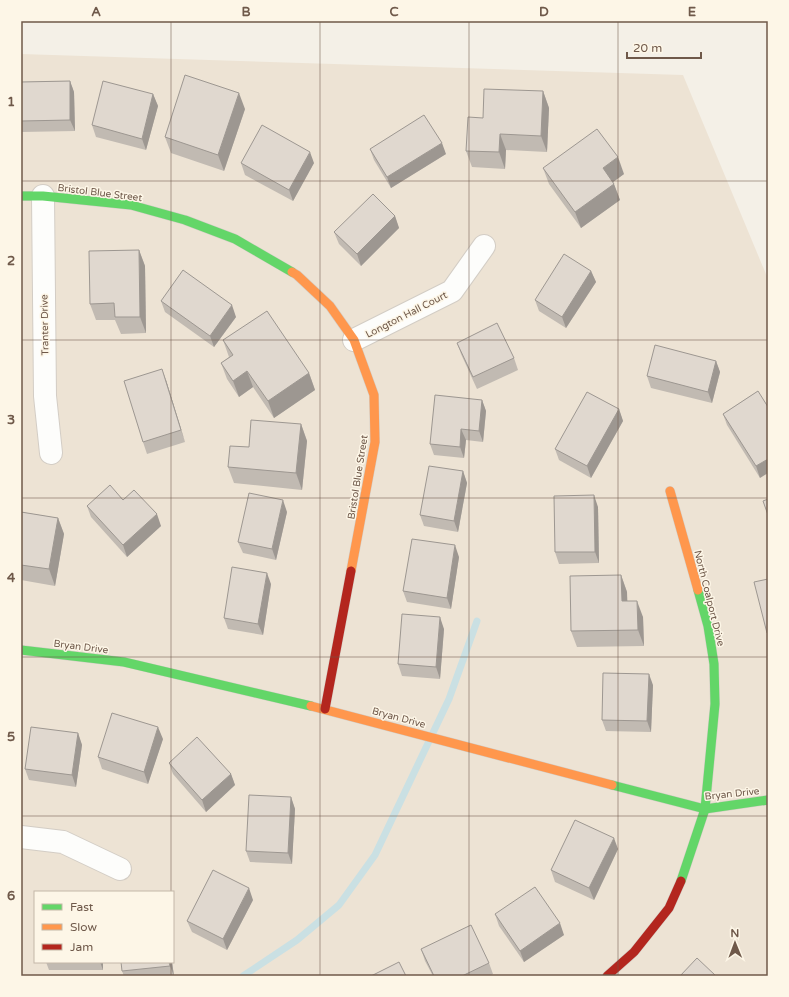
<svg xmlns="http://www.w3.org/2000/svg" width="789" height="997" font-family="'Varela Round',sans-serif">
	<rect width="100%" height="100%" fill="#f4f0e7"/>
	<!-- residential -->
	<path fill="#ede3d4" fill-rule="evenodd" d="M 21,54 L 683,75 L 768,279 L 768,976 L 21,976 ZM 35,892 L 173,892 L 173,962 L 35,962 Z"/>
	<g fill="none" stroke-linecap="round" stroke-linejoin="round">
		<!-- stream -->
		<polyline stroke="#cae0e3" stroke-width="7" points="243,976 297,940 339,905 375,855 449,699 477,621"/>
		<!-- street casing -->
		<g stroke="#d3cdc5" stroke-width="24">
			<g id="street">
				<polyline points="43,196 45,396 51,453"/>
				<polyline points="354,340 452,291 484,246"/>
				<polyline points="21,837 63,842 120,869"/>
			</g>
		</g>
		<!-- fast casing -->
		<g stroke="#d3cdc6" stroke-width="10">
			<g id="fast">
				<polyline points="21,196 43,196 131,205 185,220 235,239 292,272"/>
				<polyline points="21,650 124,662 311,706"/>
				<polyline points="612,785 705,809 768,800"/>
				<polyline points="681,881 705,809 715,704 714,664 708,626 698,590"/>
			</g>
		</g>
		<!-- slow casing -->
		<g stroke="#d3cdc6" stroke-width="10">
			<g id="slow">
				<polyline points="292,272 297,275 330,306 354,340 374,395 375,442 351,571"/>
				<polyline points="670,491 698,590"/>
				<polyline points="311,706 612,785"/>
			</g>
		</g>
		<!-- jam casing -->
		<g stroke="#d3cdc6" stroke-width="10">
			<g id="jam">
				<polyline points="325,709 351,571"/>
				<polyline points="607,976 634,952 669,908 681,881"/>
			</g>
		</g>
		<!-- street -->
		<use href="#street" stroke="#fdfdfb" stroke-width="22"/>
		<!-- fast -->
		<use href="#fast" stroke="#63d668" stroke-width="9"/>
		<!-- slow -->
		<use href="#slow" stroke="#ff974d" stroke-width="9"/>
		<!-- jam -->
		<use href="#jam" stroke="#b3261e" stroke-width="9"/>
	</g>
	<!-- wall -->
	<g fill="#c1bab2">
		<polygon points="70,81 74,92 75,131 21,132 21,82"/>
		<polygon points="543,91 549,108 547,152 506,150 505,169 472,167 466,151 483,118"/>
		<polygon points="153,94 158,106 146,150 96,137 92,125"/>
		<polygon points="245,109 224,171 171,153 165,137"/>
		<polygon points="370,149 446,154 391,188 374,160"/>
		<polygon points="241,163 314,163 293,201 245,175"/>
		<polygon points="543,168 624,174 613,182 620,200 581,228 549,184"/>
		<polygon points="395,216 399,228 361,266 339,244 334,232"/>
		<polygon points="139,250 145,266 146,333 121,334 115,320 96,320 90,304"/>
		<polygon points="591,271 596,282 566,328 539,311 535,300"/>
		<polygon points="161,301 236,317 214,347 165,312"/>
		<polygon points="223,340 309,373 315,390 274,418 253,387 239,397 227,379 221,363 229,357"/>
		<polygon points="457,343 514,358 518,370 477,389 461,354"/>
		<polygon points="716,361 720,372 712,403 651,388 647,376"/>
		<polygon points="166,380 185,442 147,454 143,442"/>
		<polygon points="758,391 760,478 727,425 723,414"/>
		<polygon points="482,400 486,411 483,442 466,440 464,458 434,455 430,444"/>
		<polygon points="619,409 623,421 591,478 559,460 555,449"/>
		<polygon points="301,424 307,441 302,490 234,483 228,467 249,447"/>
		<polygon points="463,471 467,483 458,532 424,526 420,515"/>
		<polygon points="123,500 161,526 127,557 91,517 87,506"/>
		<polygon points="598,507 599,563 559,564 555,552"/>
		<polygon points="21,512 58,518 64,534 55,586 21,580"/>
		<polygon points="287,512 276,560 243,553 238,542"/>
		<polygon points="459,557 451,609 407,602 403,591"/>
		<polygon points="621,575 627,592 627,601 643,617 644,646 577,647 571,631"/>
		<polygon points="271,584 263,635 228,629 224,618"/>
		<polygon points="444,629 440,679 402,676 398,664"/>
		<polygon points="653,685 651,732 606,731 602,720"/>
		<polygon points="78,733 82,745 76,787 29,780 25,769"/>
		<polygon points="163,739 148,784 102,769 98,757"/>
		<polygon points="169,763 231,774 235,785 206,812 173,774"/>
		<polygon points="291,797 295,809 292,864 250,862 246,851"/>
		<polygon points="618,849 594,900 555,882 551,870"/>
		<polygon points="253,900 227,950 192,932 187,921"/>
		<polygon points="495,914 564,935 524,962 499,926"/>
		<polygon points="421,949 489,963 493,974 489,976 433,976 425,961"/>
		<polygon points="46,962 103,962 103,970 49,970"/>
		<polygon points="172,962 174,976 124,976 122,971"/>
	</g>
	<!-- shaded-wall -->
	<g fill="#9d9791">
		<polygon points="70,81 74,92 75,131 70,120"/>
		<polygon points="543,91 549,108 547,152 541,136"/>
		<polygon points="239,93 245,109 224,171 218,155"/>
		<polygon points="153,94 158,106 146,150 142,139"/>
		<polygon points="500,134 506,150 505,169 499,152"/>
		<polygon points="442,143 446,154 391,188 387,177"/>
		<polygon points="310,152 314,163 293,201 289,190"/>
		<polygon points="618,157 624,174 609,185 603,168"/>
		<polygon points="614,184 620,200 581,228 575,212"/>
		<polygon points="395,216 399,228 361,266 357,254"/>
		<polygon points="139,250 145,266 146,333 140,317"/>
		<polygon points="591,271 596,282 566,328 562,317"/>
		<polygon points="232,305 236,317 214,347 210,336"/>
		<polygon points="716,361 720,372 712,403 708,392"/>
		<polygon points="162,369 166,380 185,442 181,430"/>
		<polygon points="247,371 253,387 239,397 233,381"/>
		<polygon points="309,373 315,390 274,418 268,401"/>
		<polygon points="482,400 486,411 483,442 479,431"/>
		<polygon points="619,409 623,421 591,478 587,466"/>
		<polygon points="301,424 307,441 302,490 296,473"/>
		<polygon points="461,429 466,440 464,458 460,447"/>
		<polygon points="768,459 768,473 760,478 756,466"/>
		<polygon points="463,471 467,483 458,532 454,521"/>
		<polygon points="594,495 598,507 599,563 595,552"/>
		<polygon points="283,500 287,512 276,560 272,549"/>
		<polygon points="157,514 161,526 127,557 123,545"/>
		<polygon points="58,518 64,534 55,586 49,569"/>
		<polygon points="455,545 459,557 451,609 447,598"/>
		<polygon points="267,573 271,584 263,635 258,624"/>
		<polygon points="621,575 627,592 628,618 622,601"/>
		<polygon points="637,601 643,617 644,646 638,630"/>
		<polygon points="440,617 444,629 440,679 436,667"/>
		<polygon points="649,674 653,685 651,732 647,721"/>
		<polygon points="158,727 163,739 148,784 144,772"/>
		<polygon points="78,733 82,745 76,787 72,775"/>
		<polygon points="231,774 235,785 206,812 202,800"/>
		<polygon points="291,797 295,809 292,864 288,853"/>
		<polygon points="614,838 618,849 594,900 589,888"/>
		<polygon points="249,888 253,900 227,950 223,939"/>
		<polygon points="560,923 564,935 524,962 520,951"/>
		<polygon points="100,962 103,962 103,970"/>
		<polygon points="169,962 172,962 174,976 170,966"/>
	</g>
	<!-- building -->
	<g fill="#e0d8cf" stroke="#9d9791">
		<polygon points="185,75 239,93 218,155 165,137"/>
		<polygon points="70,81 70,120 21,121 21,82"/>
		<polygon points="103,81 153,94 142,139 92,125"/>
		<polygon points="484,89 543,91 541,136 500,134 499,152 466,151 468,117 483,118"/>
		<polygon points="424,115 442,143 387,177 370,149"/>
		<polygon points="262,125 310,152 289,190 241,163"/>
		<polygon points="597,129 618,157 603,168 614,184 575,212 543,168"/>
		<polygon points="373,194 395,216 357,254 334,232"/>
		<polygon points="139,250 140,317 115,317 114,303 90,304 89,251"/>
		<polygon points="564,254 591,271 562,317 535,300"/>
		<polygon points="183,270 232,305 210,336 161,301"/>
		<polygon points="267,311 309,373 268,401 247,371 233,381 221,363 233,355 223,340"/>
		<polygon points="497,323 514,358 473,377 457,343"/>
		<polygon points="655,345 716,361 708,392 647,376"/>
		<polygon points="162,369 181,430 143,442 124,381"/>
		<polygon points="758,391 768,407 768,459 756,466 723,414"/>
		<polygon points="587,392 619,409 587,466 555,449"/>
		<polygon points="435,395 482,400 479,431 461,429 460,447 430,444"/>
		<polygon points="251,420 301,424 296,473 228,467 230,446 249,447"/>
		<polygon points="429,466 463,471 454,521 420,515"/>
		<polygon points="110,485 123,500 134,490 157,514 123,545 87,506"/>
		<polygon points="249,493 283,500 272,549 238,542"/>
		<polygon points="594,495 595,552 555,552 554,496"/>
		<polygon points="768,499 768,515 763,501"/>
		<polygon points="21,512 58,518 49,569 21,565"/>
		<polygon points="412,539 455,545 447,598 403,591"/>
		<polygon points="232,567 267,573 258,624 224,618"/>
		<polygon points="621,575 622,601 637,601 638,630 571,631 570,576"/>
		<polygon points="768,579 768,633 767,633 754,582"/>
		<polygon points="402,614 440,617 436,667 398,664"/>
		<polygon points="603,673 649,674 647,721 602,720"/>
		<polygon points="112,713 158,727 144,772 98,757"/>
		<polygon points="31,727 78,733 72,775 25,769"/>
		<polygon points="197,737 231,774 202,800 169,763"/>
		<polygon points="249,795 291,797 288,853 246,851"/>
		<polygon points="575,820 614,838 589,888 551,870"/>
		<polygon points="213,870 249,888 223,939 187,921"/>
		<polygon points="535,887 560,923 520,951 495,914"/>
		<polygon points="471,925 489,963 462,976 434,976 421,949"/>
		<polygon points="697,958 716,976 680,976"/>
		<polygon points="121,962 169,962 170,966 122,971"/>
		<polygon points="399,962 406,976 371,976"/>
	</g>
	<!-- grid -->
	<path fill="none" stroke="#6f594a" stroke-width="1" stroke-opacity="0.55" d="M 171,21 L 171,892M 320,21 L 320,976M 469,21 L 469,976M 618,21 L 618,976M 21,181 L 768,181M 21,340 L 768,340M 21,498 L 768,498M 21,657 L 768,657M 21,816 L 768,816M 171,962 L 171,976"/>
	<g text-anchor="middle" stroke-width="3" stroke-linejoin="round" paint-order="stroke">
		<!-- street labels -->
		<g font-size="10" fill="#6f594a" stroke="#fdf6e7">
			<text transform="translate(100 192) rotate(7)" y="4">Bristol Blue Street</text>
			<text transform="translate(406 314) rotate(-27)" y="4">Longton Hall Court</text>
			<text transform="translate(44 325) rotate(-91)" y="4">Tranter Drive</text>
			<text transform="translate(357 477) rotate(-81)" y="4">Bristol Blue Street</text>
			<text transform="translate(710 598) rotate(76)" y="4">North Coalport Drive</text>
			<text transform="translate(81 646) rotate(7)" y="4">Bryan Drive</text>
			<text transform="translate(399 717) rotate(15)" y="4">Bryan Drive</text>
			<text transform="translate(732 793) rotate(-6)" y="4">Bryan Drive</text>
		</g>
	</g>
	<!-- border -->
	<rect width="789" height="997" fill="none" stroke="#fdf6e7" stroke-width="44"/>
	<!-- legend -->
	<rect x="34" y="891" width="140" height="72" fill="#fdf6e7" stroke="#c4b7a8"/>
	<rect x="42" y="904" width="20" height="6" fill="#63d668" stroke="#c4b7a8"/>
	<text x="70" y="911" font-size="12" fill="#6f594a">Fast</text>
	<rect x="42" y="924" width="20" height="6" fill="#ff974d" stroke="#c4b7a8"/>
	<text x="70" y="931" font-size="12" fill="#6f594a">Slow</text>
	<rect x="42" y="944" width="20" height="6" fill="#b3261e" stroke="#c4b7a8"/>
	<text x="70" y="951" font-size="12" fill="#6f594a">Jam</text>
	<!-- north arrow -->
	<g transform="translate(735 943) rotate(359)" stroke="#fdf6e7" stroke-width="3" paint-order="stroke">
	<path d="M0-3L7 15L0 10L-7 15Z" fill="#6f594a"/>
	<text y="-6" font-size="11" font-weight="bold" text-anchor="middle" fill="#6f594a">N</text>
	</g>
	<!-- scale -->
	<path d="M627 52v6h74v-6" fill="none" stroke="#6f594a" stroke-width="2"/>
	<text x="633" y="52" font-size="12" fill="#6f594a" stroke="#fdf6e7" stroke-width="3" paint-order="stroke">20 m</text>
	<rect x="22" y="22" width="745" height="953" fill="none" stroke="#6f594a" stroke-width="1.5"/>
	<g font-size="13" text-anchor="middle" font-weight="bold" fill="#6f594a">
		<text x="96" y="16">A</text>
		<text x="246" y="16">B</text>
		<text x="394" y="16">C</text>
		<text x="544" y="16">D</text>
		<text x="692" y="16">E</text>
		<text x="11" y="106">1</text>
		<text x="11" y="265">2</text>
		<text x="11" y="424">3</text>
		<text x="11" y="582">4</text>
		<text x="11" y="741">5</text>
		<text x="11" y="900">6</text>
	</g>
</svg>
